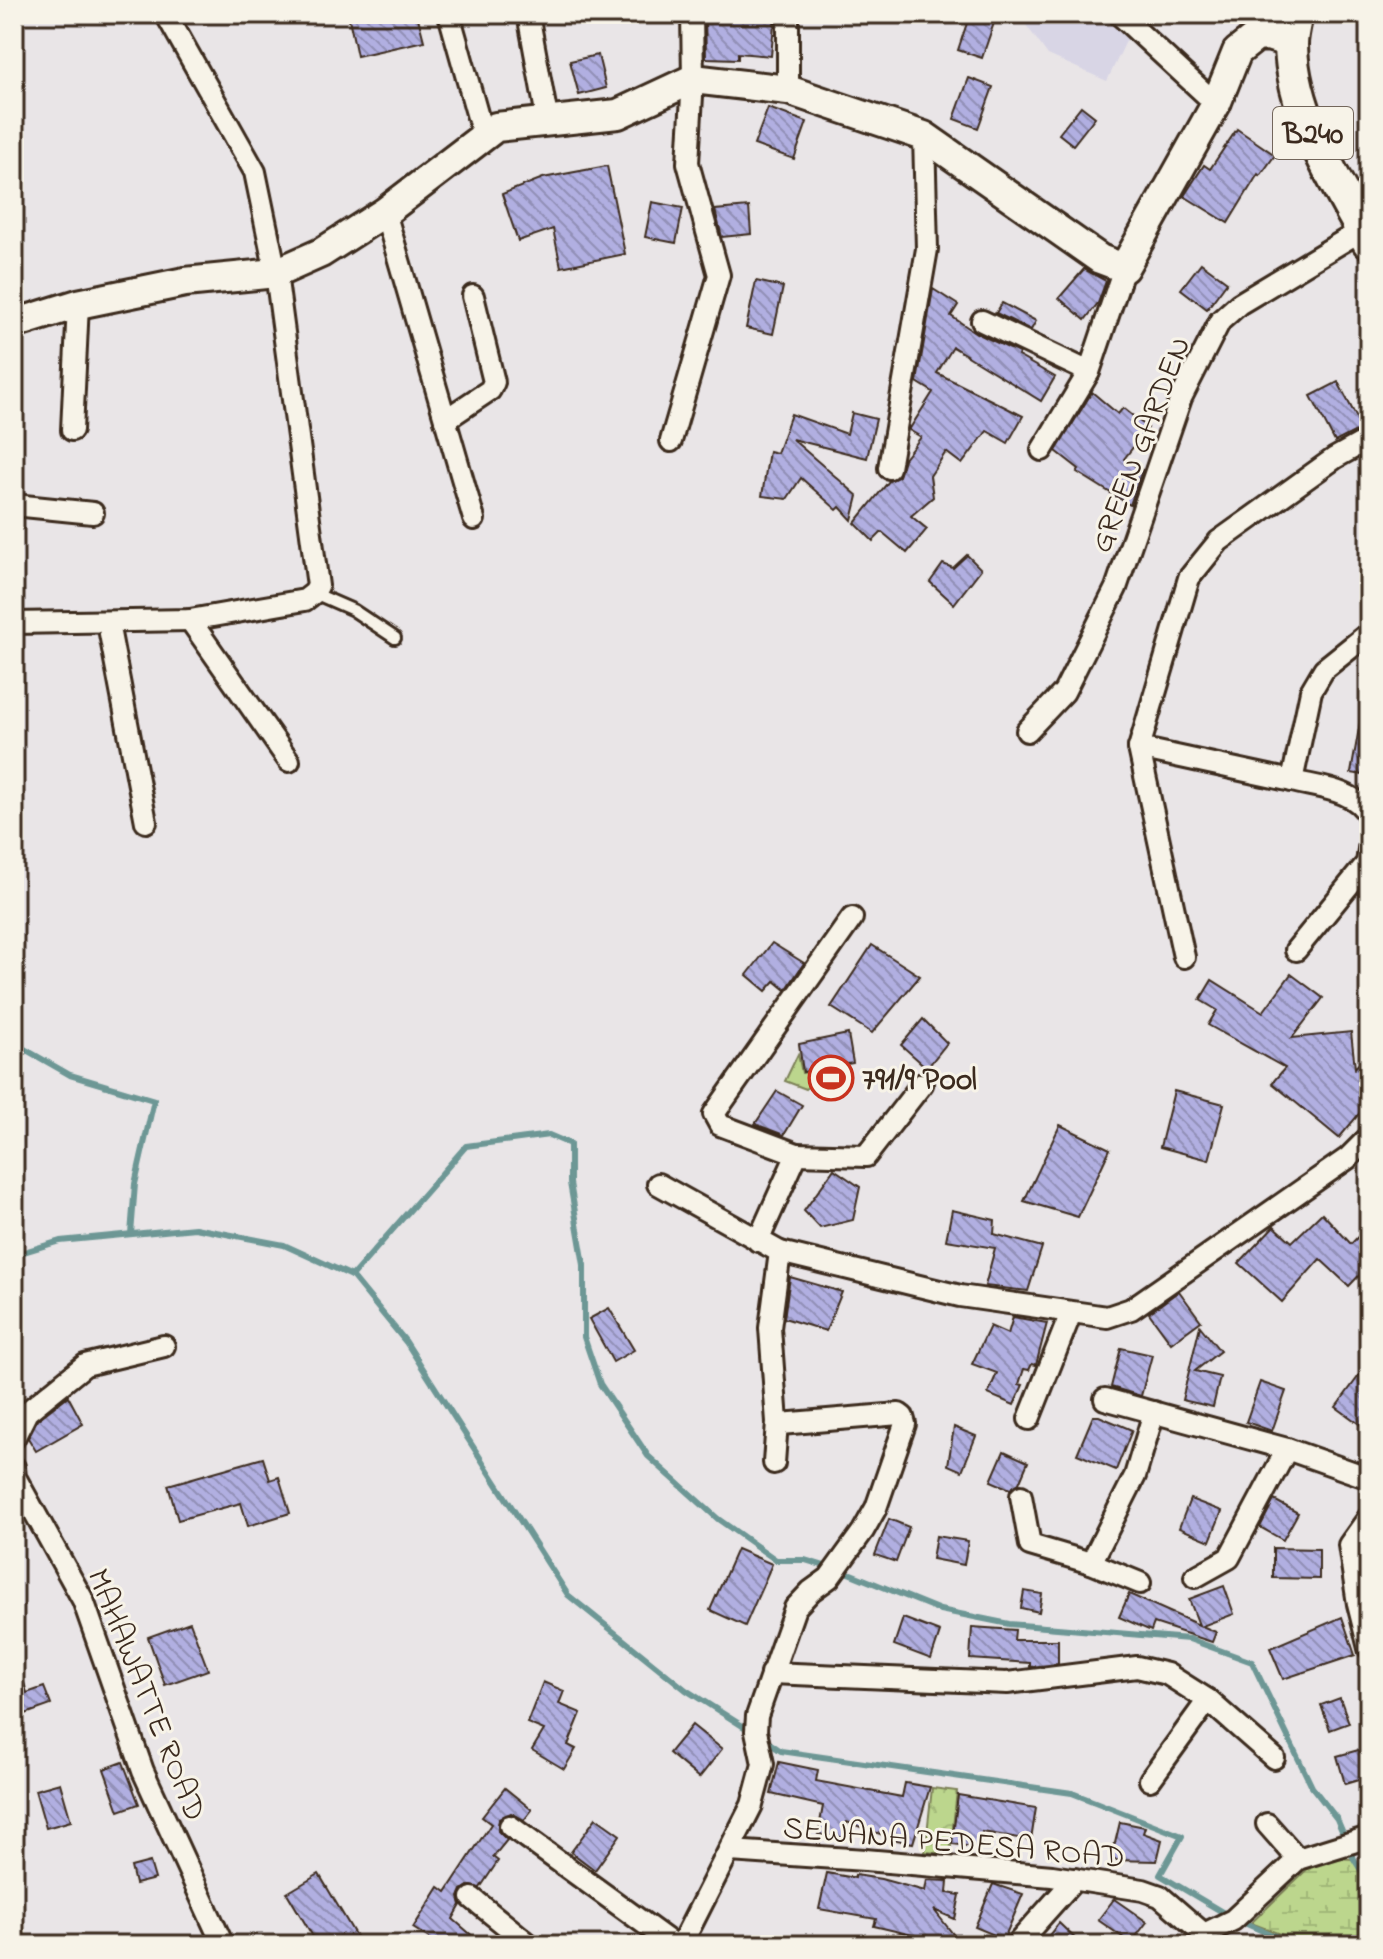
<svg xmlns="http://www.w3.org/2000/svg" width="1383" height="1959" font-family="'Indie Flower',sans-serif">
	<defs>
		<pattern id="wetland-marsh" width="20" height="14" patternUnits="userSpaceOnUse" patternTransform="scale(2)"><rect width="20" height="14" fill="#bcd68d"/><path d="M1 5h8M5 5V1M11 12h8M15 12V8" fill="none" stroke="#a2b879"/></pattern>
		<pattern id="park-crowns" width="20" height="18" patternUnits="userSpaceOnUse" patternTransform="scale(2)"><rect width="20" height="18" fill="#bcd68d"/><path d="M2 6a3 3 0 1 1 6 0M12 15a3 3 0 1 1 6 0" fill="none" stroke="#a2b879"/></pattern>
		<pattern id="water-rules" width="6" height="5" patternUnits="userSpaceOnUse" patternTransform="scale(2)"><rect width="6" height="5" fill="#8fe0e5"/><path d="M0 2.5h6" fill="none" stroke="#7cc0c4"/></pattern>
		<pattern id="building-back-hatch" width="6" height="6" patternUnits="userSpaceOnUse" patternTransform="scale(2)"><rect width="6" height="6" fill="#b1afe1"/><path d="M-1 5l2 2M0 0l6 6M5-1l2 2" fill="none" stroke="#918fb6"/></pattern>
	</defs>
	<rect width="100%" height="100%" fill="#e9e5e7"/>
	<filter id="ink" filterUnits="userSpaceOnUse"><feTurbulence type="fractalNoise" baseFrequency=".0125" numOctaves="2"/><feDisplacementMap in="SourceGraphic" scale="16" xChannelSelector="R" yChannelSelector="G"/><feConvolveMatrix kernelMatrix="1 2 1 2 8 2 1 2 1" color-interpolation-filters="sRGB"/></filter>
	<g filter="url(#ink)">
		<!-- built -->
		<polygon fill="#d8d5e5" points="1018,14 1139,14 1107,81 1048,55"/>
		<!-- wetland -->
		<polygon fill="url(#wetland-marsh)" stroke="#7c8056" stroke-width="2" points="1320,1857 1354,1859 1369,1883 1369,1945 1301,1945 1293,1939 1251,1923"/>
		<!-- park -->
		<polygon fill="url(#park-crowns)" stroke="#7c8056" stroke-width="2" points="932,1788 957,1791 950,1854 925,1852"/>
		<!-- garden -->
		<polygon fill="#bcd68d" stroke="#7c8056" stroke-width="2" points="798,1054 802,1073 819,1071 819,1076 812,1080 806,1089 785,1081"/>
		<!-- water -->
		<polygon fill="url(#water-rules)" stroke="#6d9795" stroke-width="2" points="836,1059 848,1069 826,1098 813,1088"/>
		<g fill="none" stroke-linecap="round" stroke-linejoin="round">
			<!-- stream -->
			<g stroke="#6d9795" stroke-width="6">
				<polyline points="14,1043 70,1075 154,1100 135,1184 131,1234"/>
				<polyline points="14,1255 60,1241 195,1228 284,1245 352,1276 406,1342 568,1595 686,1690 752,1732"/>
				<polyline points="352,1276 466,1146 549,1135 570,1144 570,1183 584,1265 584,1337 600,1384 648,1456 718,1519 776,1560 805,1560 851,1574 940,1610 1009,1624 1189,1639 1252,1662 1312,1787 1337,1819 1354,1859 1369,1883"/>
				<polyline points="765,1740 781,1751 1072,1793 1182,1836 1160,1875 1229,1916"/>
				<polyline points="1240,1921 1295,1945"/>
			</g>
		</g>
		<!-- building -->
		<g fill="url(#building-back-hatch)" stroke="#3b2a1e" stroke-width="2">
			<polygon points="348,14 417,14 424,41 357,56"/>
			<polygon points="705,14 775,14 771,56 738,53 738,59 706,58"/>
			<polygon points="970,14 997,14 982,58 958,50"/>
			<polygon points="598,55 606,88 579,95 570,61"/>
			<polygon points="969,78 993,87 978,128 954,119"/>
			<polygon points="1081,106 1095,117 1073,145 1059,134"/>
			<polygon points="768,108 807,122 794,159 754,145"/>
			<polygon points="1237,129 1275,155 1260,176 1258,174 1228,223 1184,196 1204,165 1210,169"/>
			<polygon points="607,166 625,254 561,267 553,229 518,241 502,194 543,178"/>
			<polygon points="652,202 683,208 676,243 645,237"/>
			<polygon points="749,207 751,234 722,237 715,210"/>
			<polygon points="1201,263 1227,282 1207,309 1181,289"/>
			<polygon points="1084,269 1106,281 1098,303 1085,320 1059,298"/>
			<polygon points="756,281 783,287 773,334 746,328"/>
			<polygon points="933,289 958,305 951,316 976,333 1019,353 1018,356 1055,377 1041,401 953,347 937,373 1023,416 1008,443 987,431 962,464 946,452 930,476 933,497 911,516 927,529 907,553 882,532 873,541 855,523 889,481 899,476 904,459 921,437 909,430 933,392 917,382"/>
			<polygon points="1002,303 1036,321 1031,330 996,313"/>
			<polygon points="1338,382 1362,428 1335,442 1311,396"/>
			<polygon points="1092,392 1118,414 1123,408 1148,428 1124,459 1142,470 1130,505 1077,472 1079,469 1056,451"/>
			<polygon points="852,413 876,419 867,458 792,439 858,496 852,520 840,507 837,510 801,478 787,499 762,496 769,451 777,453 791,414 847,434"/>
			<polygon points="967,555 981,569 954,604 930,582 943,564 953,568"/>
			<polygon points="1361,717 1369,718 1369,776 1351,773"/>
			<polygon points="772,943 804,963 786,990 775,981 766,991 747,975"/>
			<polygon points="872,945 920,976 872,1033 831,1007"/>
			<polygon points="1291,974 1323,998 1292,1038 1351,1032 1355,1068 1369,1052 1369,1102 1339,1138 1272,1083 1285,1068 1208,1025 1217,1010 1200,1000 1212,980 1263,1012"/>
			<polygon points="923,1019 947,1043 927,1068 901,1045"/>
			<polygon points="848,1034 853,1063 803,1072 799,1044"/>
			<polygon points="777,1091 802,1105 784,1135 755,1124"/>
			<polygon points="1174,1091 1224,1104 1209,1160 1160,1147"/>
			<polygon points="1060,1125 1110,1149 1078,1217 1024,1201"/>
			<polygon points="834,1169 860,1187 853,1220 820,1228 804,1211"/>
			<polygon points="952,1210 995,1220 994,1234 1042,1247 1028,1291 985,1286 995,1248 946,1240"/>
			<polygon points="1322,1213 1351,1244 1369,1225 1369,1265 1349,1286 1320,1259 1282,1302 1239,1263 1274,1226 1292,1242"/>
			<polygon points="790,1277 842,1292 826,1331 784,1318"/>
			<polygon points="1179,1291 1201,1321 1171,1343 1149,1313"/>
			<polygon points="609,1308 634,1350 613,1362 589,1319"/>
			<polygon points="1013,1317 1047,1323 1036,1365 1032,1364 1029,1370 1024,1369 1019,1384 1023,1385 1014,1405 988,1394 997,1373 972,1364 990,1326 1008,1334"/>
			<polygon points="1200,1326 1220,1351 1195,1371 1220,1377 1213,1407 1182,1400"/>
			<polygon points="1121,1348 1152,1355 1141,1396 1111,1387"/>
			<polygon points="1369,1362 1369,1431 1336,1407"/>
			<polygon points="1260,1382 1286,1391 1272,1431 1246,1422"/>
			<polygon points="68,1396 83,1424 36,1451 28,1438 37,1420"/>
			<polygon points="1093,1416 1099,1416 1132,1430 1116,1470 1077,1454"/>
			<polygon points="954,1427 976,1436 962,1471 948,1465"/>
			<polygon points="1004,1451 1028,1462 1019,1483 1010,1489 991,1481"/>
			<polygon points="263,1458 270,1480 279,1477 290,1513 248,1526 241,1503 178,1520 168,1485"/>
			<polygon points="1190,1499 1222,1511 1210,1541 1179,1528"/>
			<polygon points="1274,1500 1298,1513 1283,1540 1260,1527"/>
			<polygon points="889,1519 909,1527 896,1562 875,1555"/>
			<polygon points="936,1536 968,1541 964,1565 932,1559"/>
			<polygon points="1273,1548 1319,1549 1319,1579 1273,1578"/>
			<polygon points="737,1549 772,1564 745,1626 710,1610"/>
			<polygon points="1224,1586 1234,1614 1202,1626 1216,1632 1212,1642 1154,1623 1151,1631 1119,1617 1129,1594 1199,1625 1189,1599"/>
			<polygon points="1024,1591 1042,1594 1039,1612 1021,1608"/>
			<polygon points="1342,1617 1355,1655 1283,1679 1270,1648"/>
			<polygon points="903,1618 940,1632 931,1659 894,1645"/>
			<polygon points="190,1622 208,1670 165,1685 148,1637"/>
			<polygon points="972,1627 1015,1630 1014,1640 1058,1640 1058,1664 1030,1667 1030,1663 970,1659"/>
			<polygon points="14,1662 18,1662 27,1693 44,1687 51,1705 14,1718"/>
			<polygon points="543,1682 564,1691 559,1704 581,1713 568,1745 576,1749 564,1769 532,1750 544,1730 527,1723"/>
			<polygon points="1340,1698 1349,1723 1330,1730 1321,1705"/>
			<polygon points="692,1725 722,1749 699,1778 669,1753"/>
			<polygon points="1369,1747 1369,1777 1345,1784 1337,1756"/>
			<polygon points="123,1762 139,1804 119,1811 104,1769"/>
			<polygon points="779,1762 818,1770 816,1781 902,1797 905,1783 930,1787 913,1843 897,1840 847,1822 845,1838 818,1834 823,1806 771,1794"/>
			<polygon points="60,1783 71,1821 46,1828 35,1790"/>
			<polygon points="505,1788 532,1810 524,1820 511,1813 499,1819 498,1831 507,1840 493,1857 498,1861 480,1888 468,1886 462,1890 459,1897 461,1905 453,1919 483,1945 440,1945 413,1928 439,1887 446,1892 491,1824 482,1817"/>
			<polygon points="958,1795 1036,1808 1031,1840 982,1832 981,1848 952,1844"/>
			<polygon points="596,1818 620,1835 595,1870 571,1852"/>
			<polygon points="1120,1822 1145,1827 1143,1833 1162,1840 1157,1861 1111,1860"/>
			<polygon points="150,1862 155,1879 135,1884 131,1867"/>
			<polygon points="827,1873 855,1878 855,1875 881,1879 925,1891 927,1880 948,1881 947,1893 960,1895 955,1919 934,1910 953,1934 951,1944 874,1926 876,1919 819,1909"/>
			<polygon points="319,1874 357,1938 345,1945 318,1945 287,1893"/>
			<polygon points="993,1884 1023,1894 1004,1939 975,1927"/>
			<polygon points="1114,1899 1147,1922 1131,1943 1098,1920"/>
			<polygon points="1059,1923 1082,1945 1041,1945"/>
		</g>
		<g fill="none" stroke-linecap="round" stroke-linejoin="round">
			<!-- lane casing -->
			<g stroke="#3b2a1e" stroke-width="16">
				<polyline id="lane" points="314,593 353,610 395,638"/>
			</g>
			<!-- street casing -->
			<g stroke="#3b2a1e" stroke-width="26">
				<g id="street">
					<polyline points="449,14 483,135"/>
					<polyline points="528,14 548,123"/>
					<polyline points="1119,14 1216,104"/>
					<polyline points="788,90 788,14"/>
					<polyline points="385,212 474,519"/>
					<polyline points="982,321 1089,372"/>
					<polyline points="445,420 490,390 494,382 473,296"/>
					<polyline points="72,430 78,304"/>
					<polyline points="671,441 719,275 688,163 693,79 692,14"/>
					<polyline points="1042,450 1089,372 1124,268"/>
					<polyline points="889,468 927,249 924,136"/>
					<polyline points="14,505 93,513"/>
					<polyline points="190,620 289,761"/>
					<polyline points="14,623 190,620 305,600 314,593 318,586 276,273 255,172 166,14"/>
					<polyline points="108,623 146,822"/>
					<polyline points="1027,731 1064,692 1116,588 1181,398 1220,321 1239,304 1362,230"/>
					<polyline points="1139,748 1292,781 1311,691 1324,669 1369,633"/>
					<path d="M 1292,781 C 1320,788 1355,789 1369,816"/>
					<polyline points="1296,950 1367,863 1369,849"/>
					<polyline points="1184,957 1139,748 1189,578 1219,541 1335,458 1369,439"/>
					<polyline points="797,1154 866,1156 922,1084"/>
					<polyline points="658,1184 780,1252 960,1296 1107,1317 1131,1309 1348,1158 1369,1137"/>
					<polyline points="758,1241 797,1154 720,1125 714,1114 852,918"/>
					<polyline points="1105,1399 1287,1449 1369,1478"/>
					<polyline points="1029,1419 1071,1313"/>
					<polyline points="14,1438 27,1412 85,1365 164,1346"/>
					<polyline points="774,1463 777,1422"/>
					<polyline points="14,1467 15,1477 83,1600 143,1771 223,1945"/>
					<polyline points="1021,1496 1030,1545 1091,1563 1140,1583"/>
					<polyline points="1369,1517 1349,1545 1358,1604 1369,1648"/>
					<polyline points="1091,1563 1135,1476 1154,1412"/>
					<polyline points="1195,1577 1229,1558 1287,1449"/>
					<polyline points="771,1673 1007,1683 1137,1667 1167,1674 1208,1700 1274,1758"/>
					<polyline points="1150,1780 1208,1700"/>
					<polyline points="1267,1824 1298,1859"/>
					<polyline points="510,1826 674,1945"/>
					<polyline points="730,1851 865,1860 1052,1876 1143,1890 1160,1896 1204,1934 1206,1945"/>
					<polyline points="472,1898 530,1945"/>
					<polyline points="1204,1934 1233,1920 1298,1859 1369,1837"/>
					<polyline points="681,1945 752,1805 763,1764 756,1731 757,1716 795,1608 811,1591 829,1578 863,1531 876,1508 905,1424 903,1417 899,1414 780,1424 777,1422 770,1328 780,1252"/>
					<polyline points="1016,1945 1075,1879"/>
				</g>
			</g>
			<!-- secondary casing -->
			<g stroke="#3b2a1e" stroke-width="34">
				<polyline id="secondary" points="14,324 78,304 185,282 276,273 321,253 385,212 496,127 618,114 693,79 788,90 924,136 1100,259 1124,268 1216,104 1237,52 1256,37 1268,36 1291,43"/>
			</g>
			<!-- primary casing -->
			<g stroke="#3b2a1e" stroke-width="38">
				<path id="primary" d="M 1296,14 C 1294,24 1291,35 1291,45 C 1292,113 1337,184 1369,242"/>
			</g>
			<!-- lane -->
			<use href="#lane" stroke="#f7f3e8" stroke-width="10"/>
			<!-- street -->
			<use href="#street" stroke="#f7f3e8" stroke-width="20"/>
			<!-- secondary -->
			<use href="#secondary" stroke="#f7f3e8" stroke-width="28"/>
			<!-- primary -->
			<use href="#primary" stroke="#f7f3e8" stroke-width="32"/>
		</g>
	</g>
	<!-- icons -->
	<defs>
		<g id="stadium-ring" transform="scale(2.3)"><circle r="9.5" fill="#f7f3e8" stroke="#c8321e" stroke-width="1.5"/><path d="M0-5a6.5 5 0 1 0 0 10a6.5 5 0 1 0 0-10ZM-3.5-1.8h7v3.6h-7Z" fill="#c8321e"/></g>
	</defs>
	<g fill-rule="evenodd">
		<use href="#stadium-ring" x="831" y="1078"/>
	</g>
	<g text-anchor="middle" stroke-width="6" stroke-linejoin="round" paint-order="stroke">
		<!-- shield labels -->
		<rect fill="#f7f3e8" stroke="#73665b" stroke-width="2" x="1273" y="107" width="80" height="52" rx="6"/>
		<g font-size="30" font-weight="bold" fill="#3b2a1e">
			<text x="1313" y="143">B240</text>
		</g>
		<!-- street labels -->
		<g font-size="32" fill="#3b2a1e" stroke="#f7f3e8">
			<text transform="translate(1139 444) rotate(-69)" y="11">GREEN GARDEN</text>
			<text transform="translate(148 1694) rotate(68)" y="11">MAHAWATTE ROAD</text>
			<text transform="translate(954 1841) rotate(5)" y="11">SEWANA PEDESA ROAD</text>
		</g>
		<!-- poi labels -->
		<g font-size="32" font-weight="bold" fill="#3b2a1e" stroke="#f7f3e8" text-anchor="start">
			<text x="862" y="1089">791/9 Pool</text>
		</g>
	</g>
	<!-- margin -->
	<rect width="1383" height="1959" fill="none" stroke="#f7f3e8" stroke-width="48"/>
	<rect x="24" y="24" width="1335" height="1911" fill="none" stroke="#3b2a1e" stroke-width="3" filter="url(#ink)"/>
</svg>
